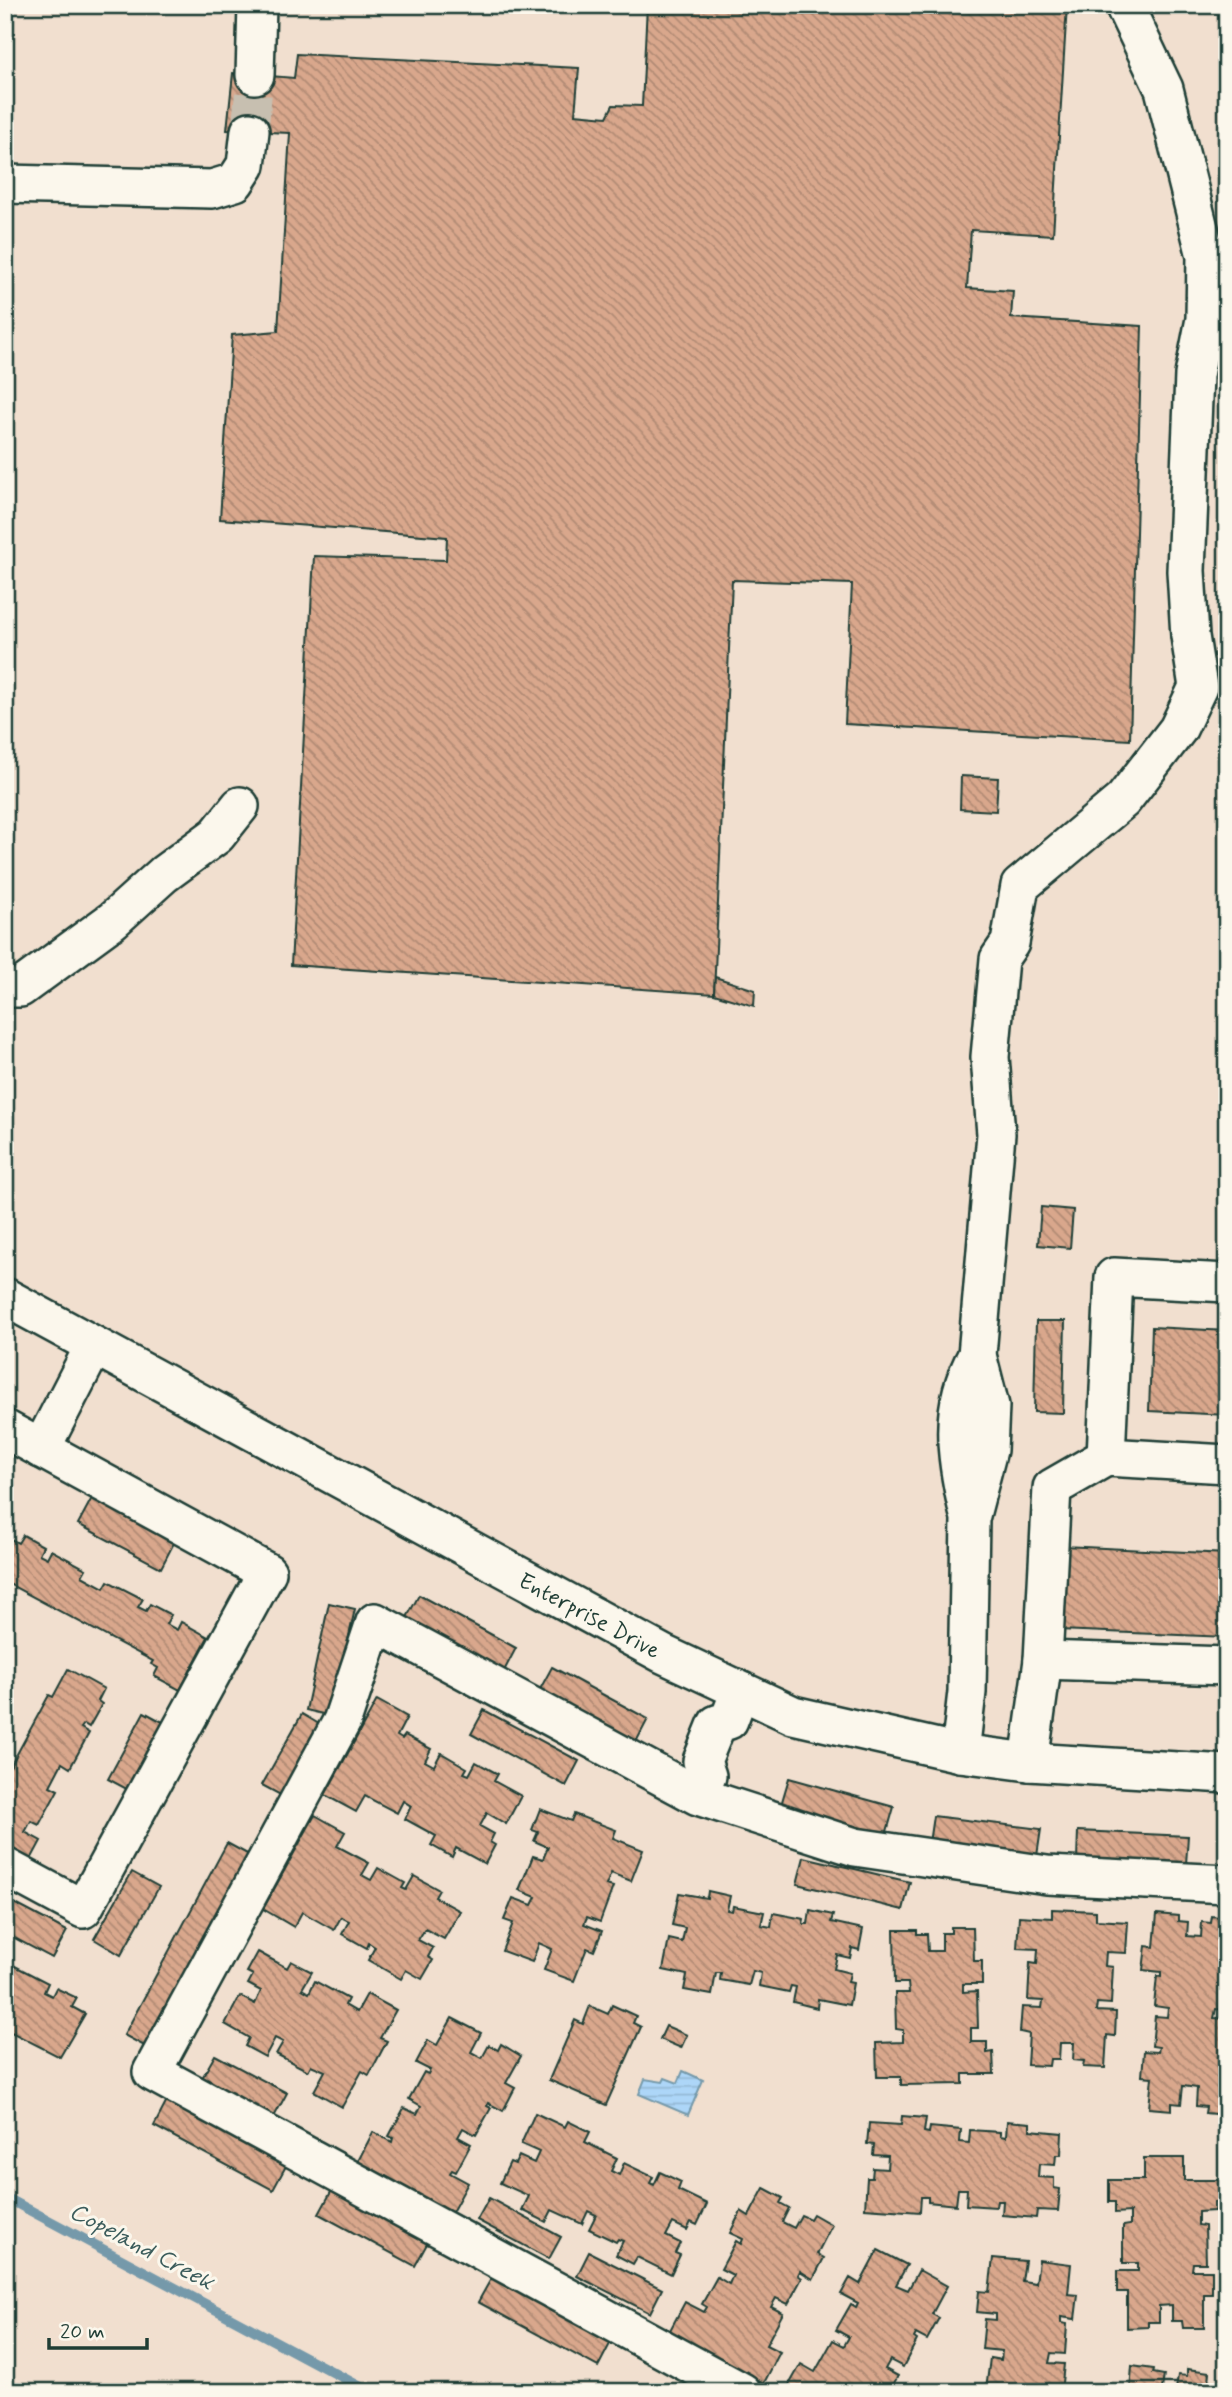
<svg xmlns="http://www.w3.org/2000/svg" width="1232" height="2397" font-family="Mynerve,sans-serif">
	<defs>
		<pattern id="water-rules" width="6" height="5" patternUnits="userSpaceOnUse" patternTransform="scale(1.75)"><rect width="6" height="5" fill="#add6f8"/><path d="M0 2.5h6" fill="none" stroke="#94b9d5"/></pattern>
		<pattern id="building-back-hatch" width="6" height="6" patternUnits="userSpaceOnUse" patternTransform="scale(1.75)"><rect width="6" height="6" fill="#d9a78c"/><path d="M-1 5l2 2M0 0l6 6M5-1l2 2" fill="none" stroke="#af8973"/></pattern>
	</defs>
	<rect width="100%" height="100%" fill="#f1dfcf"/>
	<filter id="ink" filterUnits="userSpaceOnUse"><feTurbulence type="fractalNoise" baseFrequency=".0143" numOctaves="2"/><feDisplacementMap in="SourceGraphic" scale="14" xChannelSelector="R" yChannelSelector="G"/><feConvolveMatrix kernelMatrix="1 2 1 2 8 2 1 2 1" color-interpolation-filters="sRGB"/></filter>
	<g filter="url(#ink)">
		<!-- water -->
		<polygon fill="url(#water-rules)" stroke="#7499aa" stroke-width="2" points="683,2071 703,2080 688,2115 639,2094 645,2079 663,2082 665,2078 678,2083"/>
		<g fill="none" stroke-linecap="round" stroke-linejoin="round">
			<!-- stream -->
			<polyline stroke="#7499aa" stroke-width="10" points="5,2197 370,2392"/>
		</g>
		<!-- building -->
		<g fill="url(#building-back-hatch)" stroke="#1f3d34" stroke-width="2">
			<polygon points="647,5 1067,5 1053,235 971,230 967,288 1013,291 1011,318 1142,326 1130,740 845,724 852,584 732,580 714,994 291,965 314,556 446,560 447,537 220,519 232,335 278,331 290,133 227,130 233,73 294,78 297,54 579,68 575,114 607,117 613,105 642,106"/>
			<polygon points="961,776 998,778 996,811 960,809"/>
			<polygon points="715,977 755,990 754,1006 714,994"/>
			<polygon points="1041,1207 1073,1210 1070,1248 1038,1245"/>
			<polygon points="1036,1321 1065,1321 1063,1413 1034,1412"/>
			<polygon points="1152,1327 1227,1331 1227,1415 1149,1411"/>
			<polygon points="93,1496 176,1539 161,1568 78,1524"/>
			<polygon points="23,1535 43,1546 39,1554 47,1558 51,1550 86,1569 82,1576 104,1588 108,1581 143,1599 138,1607 146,1611 150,1604 171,1615 166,1624 177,1630 181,1622 208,1637 180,1690 154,1676 158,1668 151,1664 153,1661 5,1582 5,1536 18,1543"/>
			<polygon points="1063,1546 1227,1554 1227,1637 1059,1630"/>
			<polygon points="419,1595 516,1648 503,1673 406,1619"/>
			<polygon points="329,1603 355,1609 331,1716 306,1710"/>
			<polygon points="552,1667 648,1719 635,1744 539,1691"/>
			<polygon points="68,1669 104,1689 98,1701 102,1704 89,1727 84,1724 81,1728 89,1733 70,1768 62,1763 50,1786 58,1790 39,1825 31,1821 25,1832 41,1841 27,1867 5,1856 5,1776 49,1695 53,1697"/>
			<polygon points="377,1700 407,1717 397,1736 402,1739 405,1735 431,1749 425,1761 434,1766 441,1753 467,1768 464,1773 469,1775 476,1762 498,1774 494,1781 521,1796 506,1824 487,1813 480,1826 494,1834 490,1842 495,1845 485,1864 456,1848 452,1857 431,1845 436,1836 405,1819 411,1806 403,1801 397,1813 365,1796 356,1812 325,1795"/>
			<polygon points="484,1710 579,1761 566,1786 471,1734"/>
			<polygon points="144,1712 172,1727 136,1794 108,1779"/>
			<polygon points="302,1714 326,1728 286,1798 262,1785"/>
			<polygon points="789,1778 894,1807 886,1835 781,1805"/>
			<polygon points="540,1809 571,1821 574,1814 616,1830 613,1838 643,1850 631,1881 611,1873 606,1885 613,1887 600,1922 587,1917 584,1924 602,1931 594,1951 587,1948 574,1981 544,1970 552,1949 539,1943 532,1962 502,1951 513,1923 504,1920 513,1898 532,1905 536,1897 519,1890 533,1856 543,1859 548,1847 534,1841 538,1832 532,1830"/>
			<polygon points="315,1815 345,1832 337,1846 369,1863 362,1875 371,1880 378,1868 405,1883 402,1888 406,1890 414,1876 439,1890 435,1897 460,1911 444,1939 425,1929 418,1940 433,1948 428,1957 433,1960 422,1979 406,1970 401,1979 368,1960 375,1947 369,1943 367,1948 342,1934 349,1921 341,1917 334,1930 302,1912 294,1927 263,1909"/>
			<polygon points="933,1816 1041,1829 1037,1856 929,1843"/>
			<polygon points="1078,1831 1188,1836 1186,1864 1077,1859"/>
			<polygon points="227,1843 251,1856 148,2048 124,2035"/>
			<polygon points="804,1857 910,1882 903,1910 797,1884"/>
			<polygon points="132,1872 159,1887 121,1955 94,1939"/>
			<polygon points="708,1891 730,1896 727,1910 732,1911 733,1906 764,1912 761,1925 771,1927 773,1913 804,1919 803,1924 808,1924 810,1910 833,1915 831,1922 863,1929 859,1950 852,1948 850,1958 837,1955 834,1969 850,1973 848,1982 853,1983 849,2005 818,1999 817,2008 793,2002 796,1987 791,1986 789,1992 759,1986 761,1973 753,1971 749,1985 720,1980 721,1973 716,1973 712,1995 684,1990 687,1975 663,1970 669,1939 682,1942 685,1928 672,1925 679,1893 707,1898"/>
			<polygon points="10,1901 67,1931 52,1958 5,1933 5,1910"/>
			<polygon points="1052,1909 1096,1911 1096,1920 1128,1922 1126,1953 1106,1952 1105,1966 1113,1967 1111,2004 1097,2003 1096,2011 1116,2012 1115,2036 1107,2035 1105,2068 1083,2067 1084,2061 1073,2060 1074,2043 1060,2043 1059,2059 1050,2059 1049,2066 1027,2065 1029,2034 1020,2032 1022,2007 1042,2008 1043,2001 1028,2000 1030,1963 1037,1964 1038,1949 1017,1948 1019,1916 1052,1918"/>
			<polygon points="1157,1914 1178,1916 1178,1921 1188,1922 1187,1936 1201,1937 1202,1922 1211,1923 1212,1916 1227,1918 1227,2010 1216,2009 1214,2018 1227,2019 1227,2050 1223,2049 1222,2053 1227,2054 1226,2115 1205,2113 1206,2107 1196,2106 1197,2088 1183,2086 1181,2104 1172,2103 1172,2110 1149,2108 1152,2077 1142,2076 1144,2051 1158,2052 1159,2047 1152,2046 1155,2016 1167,2017 1168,2008 1154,2006 1157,1976 1161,1977 1161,1972 1143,1970 1146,1946 1154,1947"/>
			<polygon points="951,1927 973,1927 974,1961 982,1961 982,1984 963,1984 963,1992 977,1991 978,2028 971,2028 971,2042 987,2042 987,2053 993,2052 994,2074 963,2074 963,2084 901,2085 901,2077 877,2077 876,2043 903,2042 903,2030 896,2029 895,1993 909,1993 908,1983 895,1983 894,1930 917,1930 917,1934 927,1934 928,1951 942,1951 942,1933 951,1933"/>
			<polygon points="258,1952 287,1968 291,1961 312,1972 302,1989 309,1993 315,1981 348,1999 345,2005 357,2012 367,1994 396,2010 380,2038 387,2041 369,2075 362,2071 342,2107 314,2091 325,2071 311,2065 308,2071 276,2054 283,2042 275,2038 265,2057 245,2046 249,2038 225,2024 240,1996 255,2004 261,1991 248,1984 253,1975 247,1972"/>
			<polygon points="13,1965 48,1983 44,1992 52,1996 56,1988 77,1998 72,2007 85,2014 60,2057 5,2029 5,1970 9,1972"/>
			<polygon points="612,2005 636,2016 633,2023 641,2027 606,2105 549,2080 575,2020 583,2024 590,2006 608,2014"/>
			<polygon points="452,2018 481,2033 471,2052 482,2058 489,2045 498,2050 501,2044 521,2056 506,2083 515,2088 503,2111 488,2103 487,2106 491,2108 476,2135 463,2128 458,2137 471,2144 456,2172 452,2170 450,2173 468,2183 451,2214 357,2163 373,2132 392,2142 393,2138 389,2136 404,2108 417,2114 421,2106 409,2099 424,2072 428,2074 430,2070 416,2063 428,2040 437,2045"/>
			<polygon points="666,2026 687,2035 681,2048 660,2039"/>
			<polygon points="215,2055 287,2093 274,2117 202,2078"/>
			<polygon points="167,2101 286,2166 273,2190 154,2126"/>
			<polygon points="535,2113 565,2127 568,2121 590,2132 585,2142 617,2158 611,2171 619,2175 624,2163 653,2177 650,2183 654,2185 660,2172 681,2182 678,2190 707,2204 697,2225 691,2222 687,2230 673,2223 666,2236 680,2243 675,2253 680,2255 671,2274 637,2257 633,2264 616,2255 623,2241 618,2239 616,2242 589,2229 596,2215 588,2211 582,2224 552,2210 546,2222 522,2210 529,2196 500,2183 510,2162 515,2164 519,2156 534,2163 539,2152 521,2144"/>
			<polygon points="902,2116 926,2118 924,2132 929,2133 930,2127 961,2130 960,2142 969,2143 970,2130 1000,2132 1000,2136 1006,2137 1007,2121 1030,2123 1030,2130 1062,2133 1061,2155 1056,2155 1055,2165 1039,2164 1038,2177 1054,2178 1054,2188 1060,2189 1058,2211 1037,2210 1036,2218 1002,2215 1003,2201 997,2201 996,2207 966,2205 967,2189 958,2189 956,2205 928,2202 928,2197 921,2197 920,2212 865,2208 867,2178 872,2178 873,2168 887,2169 888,2156 873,2155 874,2145 867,2144 869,2123 901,2125"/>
			<polygon points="1144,2158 1184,2158 1184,2180 1220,2180 1220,2202 1214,2202 1214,2211 1198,2212 1198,2225 1205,2226 1206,2263 1193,2263 1192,2270 1212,2270 1212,2294 1204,2294 1204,2328 1183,2328 1182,2321 1172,2321 1172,2305 1159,2306 1159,2322 1148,2322 1148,2327 1127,2328 1127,2292 1117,2292 1117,2271 1138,2271 1138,2263 1123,2263 1123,2226 1130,2225 1130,2212 1115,2213 1115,2202 1109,2202 1109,2180 1144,2180"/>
			<polygon points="764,2188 783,2198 780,2203 789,2208 782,2222 794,2228 801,2215 810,2219 813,2214 832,2225 817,2254 824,2258 813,2279 800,2271 798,2275 802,2278 788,2304 776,2298 771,2307 783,2313 766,2345 780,2352 764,2383 669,2332 685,2302 704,2312 707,2307 702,2304 717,2277 729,2284 733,2275 721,2269 736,2241 741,2244 743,2239 730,2233 741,2211 749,2216"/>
			<polygon points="332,2190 428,2242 415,2266 319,2214"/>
			<polygon points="489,2198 561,2237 549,2259 477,2220"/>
			<polygon points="878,2250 907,2265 896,2285 908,2290 919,2270 947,2286 932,2314 939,2318 927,2340 916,2334 914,2338 917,2340 903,2367 890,2360 885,2369 898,2376 889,2392 785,2392 801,2364 815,2372 833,2340 844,2346 849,2337 836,2330 851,2304 856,2307 858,2303 841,2294 850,2278 860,2284"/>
			<polygon points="589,2252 662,2289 650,2313 577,2276"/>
			<polygon points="993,2258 1025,2261 1022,2281 1036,2283 1039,2260 1071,2264 1068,2294 1078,2295 1075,2319 1061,2317 1061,2323 1067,2324 1065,2354 1051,2353 1049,2363 1064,2364 1061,2392 986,2390 990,2358 1001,2360 1002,2351 982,2349 985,2319 996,2320 996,2314 977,2312 979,2291 989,2292"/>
			<polygon points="492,2277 611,2342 598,2367 478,2302"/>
			<polygon points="1132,2366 1154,2369 1153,2373 1164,2375 1162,2389 1176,2390 1178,2375 1187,2376 1187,2369 1210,2372 1208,2392 1130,2392"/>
		</g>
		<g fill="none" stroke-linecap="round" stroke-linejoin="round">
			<!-- minor-tunnel -->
			<polyline stroke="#c7bfb0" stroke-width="37" stroke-dasharray="37 18" stroke-linecap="butt" points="250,131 255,75"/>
			<!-- minor casing -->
			<g stroke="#1f3d34" stroke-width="42">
				<g id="minor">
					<polyline points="255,75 257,5"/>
					<polyline points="5,184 212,189 235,182 246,165 250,131"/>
					<polyline points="5,988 20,988 113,920 164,874 217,835 240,806"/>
					<polyline points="5,1297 663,1654 793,1715 960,1753 1029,1762 1227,1774"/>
					<polyline points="5,1429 267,1572 83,1909 5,1867"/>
					<polyline points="41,1449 94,1346"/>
					<polyline points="1106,1457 1227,1464"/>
					<path d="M 968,1511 C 955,1455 948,1407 977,1355"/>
					<polyline points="1043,1660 1227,1666"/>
					<polyline points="960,1753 967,1692 970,1519 988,1450 990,1406 977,1355 996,1134 990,1057 999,959 1010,943 1020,886 1123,800 1178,729 1198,687 1190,636 1186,571 1194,375 1205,319 1206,256 1164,89 1124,5"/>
					<polyline points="1029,1762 1043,1660 1052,1488 1106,1457 1114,1277 1227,1283"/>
					<polyline points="707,1776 702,1761 717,1724 729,1720 740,1691"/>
					<polyline points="742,2392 152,2072 342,1721 375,1622 698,1796 855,1847 1047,1875 1227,1884"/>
				</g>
			</g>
			<!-- minor -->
			<use href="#minor" stroke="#fbf7ec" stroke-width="37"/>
		</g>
	</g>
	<g text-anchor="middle" stroke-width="6" stroke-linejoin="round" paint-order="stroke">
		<!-- street labels -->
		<g font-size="23" fill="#1f3d34" stroke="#fbf7ec">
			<text transform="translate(590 1615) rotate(28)" y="8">Enterprise Drive</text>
		</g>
		<!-- water labels -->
		<g font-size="24" font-style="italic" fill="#3b5c5b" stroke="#fbf7ec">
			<text transform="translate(142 2246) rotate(28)" y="8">Copeland Creek</text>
		</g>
	</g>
	<!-- margin -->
	<rect width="1232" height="2397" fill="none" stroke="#fbf7ec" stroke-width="28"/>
	<rect x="14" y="14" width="1204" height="2369" fill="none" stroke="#1f3d34" stroke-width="2.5" filter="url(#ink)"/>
	<!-- scale -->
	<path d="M49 2338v10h98v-10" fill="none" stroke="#1f3d34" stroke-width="3.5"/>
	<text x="60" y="2338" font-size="21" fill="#1f3d34" stroke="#fbf7ec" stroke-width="5" paint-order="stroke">20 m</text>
</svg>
